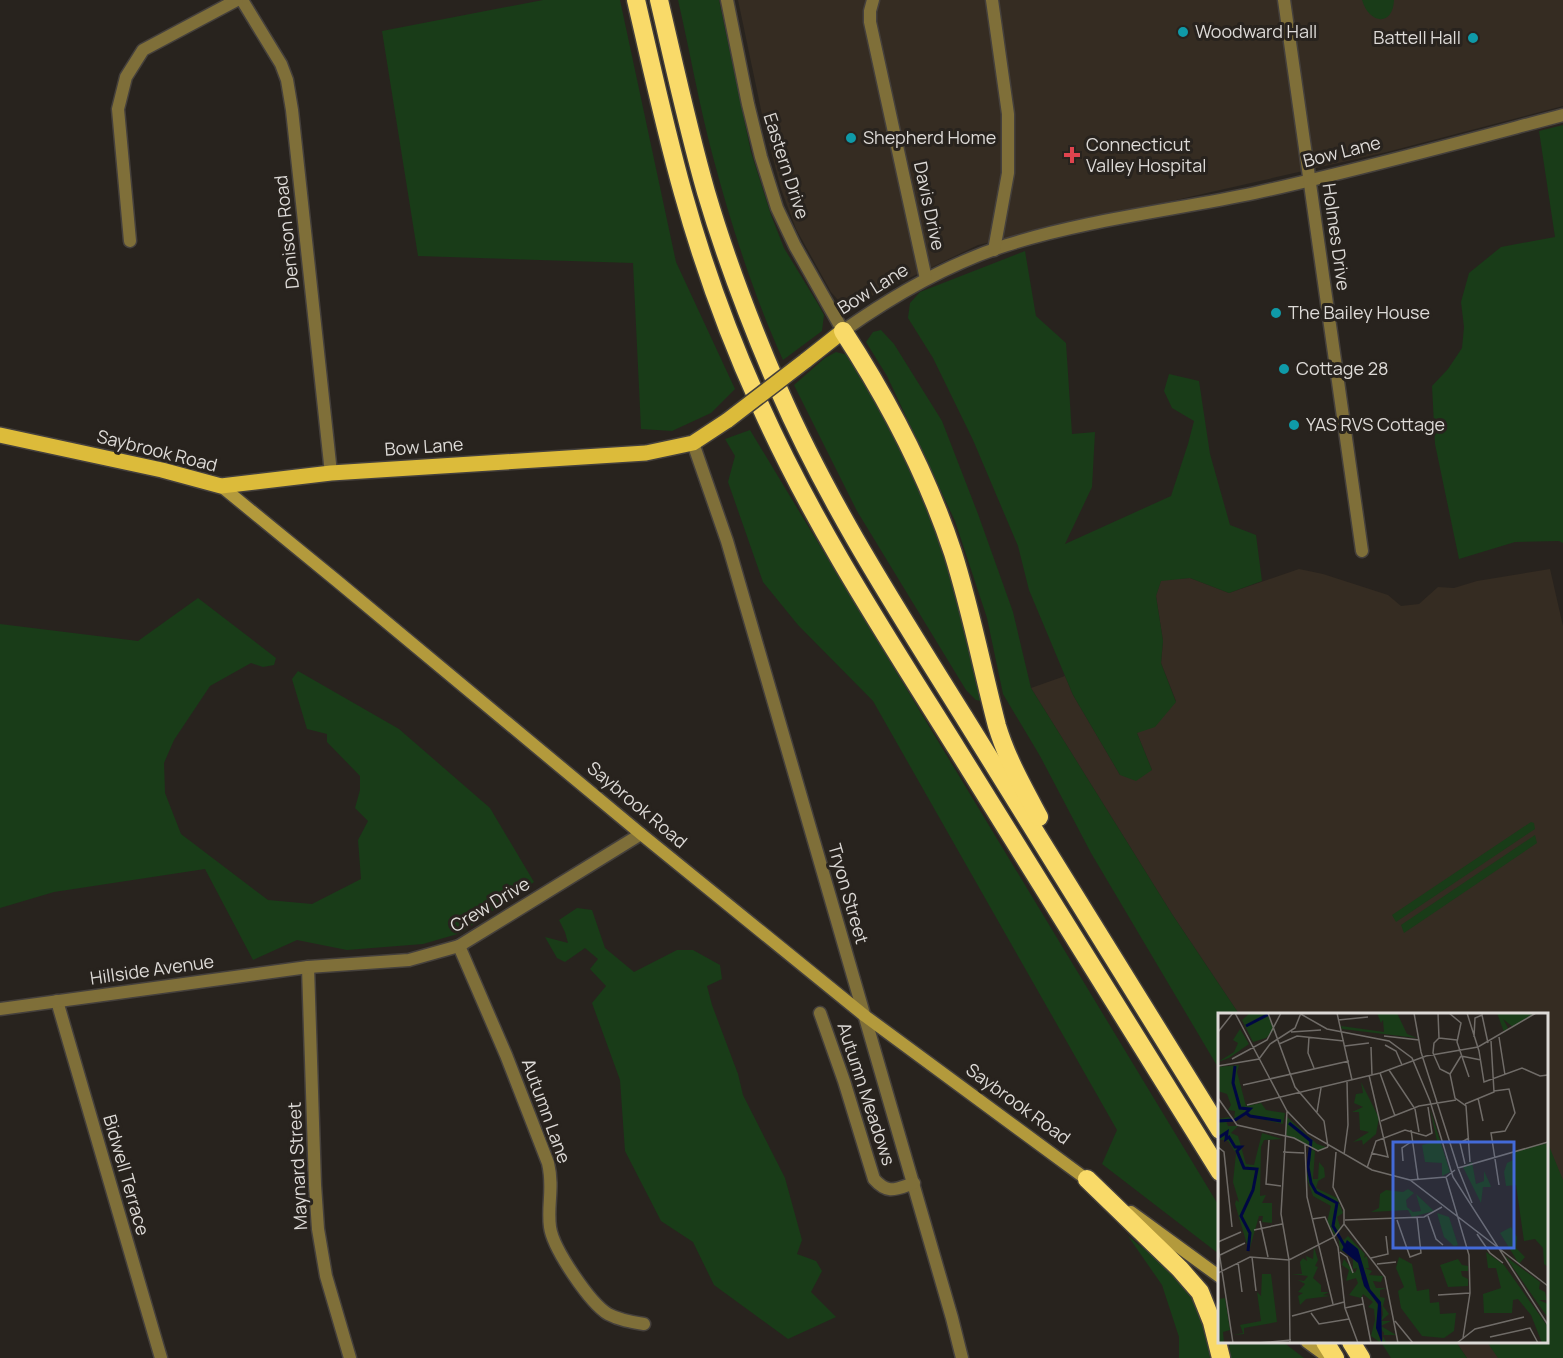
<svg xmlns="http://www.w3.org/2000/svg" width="1563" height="1358" font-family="Manrope,sans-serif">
	<rect width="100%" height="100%" fill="#28231e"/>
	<!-- built -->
	<g fill="#352c22">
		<polygon points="738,0 1563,0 1563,106 1387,152 978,245 851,306 838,300 831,292 796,229 781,189 764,124"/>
		<polygon points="1299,569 1323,574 1388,595 1401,606 1419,604 1438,587 1454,588 1477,581 1550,569 1563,626 1563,1358 1467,1358 1456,1342 1546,1342 1546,1014 1239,1014 1172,914 1031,688 1065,676 1073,695 1120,775 1152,770 1137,733 1176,701 1161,663 1163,641 1156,596 1161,580 1190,578 1229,593"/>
	</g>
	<!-- green -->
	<g fill="#193c18">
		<polygon points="543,0 620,0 676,262 735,389 711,413 672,431 641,429 633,263 418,256 382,31"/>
		<path d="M 678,0 L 719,0 L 751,152 L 771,215 L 784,248 L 818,304 L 824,315 L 822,331 L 783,360 C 754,296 731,225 713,157 C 699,105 690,52 678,0 Z"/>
		<path d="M 1362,0 L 1394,0 C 1393,27 1369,24 1362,0 Z"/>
		<polygon points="1563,125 1563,543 1559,541 1515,542 1459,559 1435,444 1432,386 1448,369 1462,348 1464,327 1461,302 1469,273 1501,247 1555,237 1539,131"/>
		<polygon points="1025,251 1036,316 1066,343 1072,434 1095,432 1092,487 1065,544 1171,496 1188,444 1194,421 1172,408 1164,391 1169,374 1199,381 1210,454 1230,525 1256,535 1262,581 1229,593 1190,578 1161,581 1156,596 1163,641 1161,663 1176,702 1155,727 1137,733 1152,770 1136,781 1120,775 1073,695 1029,590 1018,546 973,440 933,358 908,318 910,303 920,292"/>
		<polygon points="881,330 894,344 942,421 978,514 1013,612 1031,688 1172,914 1239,1014 1220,1014 1219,1069 1091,853 1040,756 1003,694 987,618 955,521 887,376 866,342 873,332"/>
		<polygon points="836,352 848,355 856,362 925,497 949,560 981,701 976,700 966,690 857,511 794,385 825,358"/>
		<polygon points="750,430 1219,1206 1219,1254 1102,1164 1117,1130 873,701 798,625 763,582 728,482 735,456 725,439"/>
		<polygon points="198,598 276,658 274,665 263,667 251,663 210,686 174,740 164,763 165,793 181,834 268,900 312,904 361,879 358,840 368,821 355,808 360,790 360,776 327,742 327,734 307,729 292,679 298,671 399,729 490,808 534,882 461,933 423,944 347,950 297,940 253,960 205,869 54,892 0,908 0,624 138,641"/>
		<polygon points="1531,822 1534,823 1535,829 1396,922 1392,915"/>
		<polygon points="1535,835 1537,843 1404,933 1401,925"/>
		<polygon points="577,908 592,910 605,948 634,972 677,950 693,950 720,965 722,979 707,986 712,1005 738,1074 743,1095 785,1178 802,1240 797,1254 816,1261 822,1271 811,1292 836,1317 788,1339 714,1285 693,1242 661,1221 625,1151 620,1080 592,1003 606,986 590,969 598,959 585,948 565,962 557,958 545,937 568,943 565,932 559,920"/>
		<polygon points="1547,1141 1563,1180 1563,1358 1498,1358 1487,1342 1546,1342"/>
		<path d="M 1128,1236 C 1151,1255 1180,1273 1195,1300 C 1204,1318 1207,1338 1210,1358 L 1179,1358 L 1179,1337 L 1162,1285 Z"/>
		<polygon points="1230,1342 1283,1342 1304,1358 1230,1358 1229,1351"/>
		<polygon points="1381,1342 1456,1342 1467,1358 1391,1358"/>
	</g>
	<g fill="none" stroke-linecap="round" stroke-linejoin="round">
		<!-- street casing -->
		<g stroke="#45403c" stroke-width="15">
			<g id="street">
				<polyline points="242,0 281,64 287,80 292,110 331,473"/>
				<path d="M 727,0 L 748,104 L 761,157 L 777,208 L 795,246 L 843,331 C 894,295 947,264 1007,245 C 1086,220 1174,210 1255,193 C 1359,170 1461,142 1563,115"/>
				<polyline points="873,0 870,11 870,22 926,279"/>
				<polyline points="992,0 1008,114 1008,173 994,250"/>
				<polyline points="1284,0 1362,551"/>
				<polyline points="130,241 118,109 126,77 143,50 237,0"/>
				<polyline points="693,443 727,541 952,1318 962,1358"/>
				<path d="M 459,946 L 506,1055 L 548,1163 C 554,1188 547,1205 550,1227 C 553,1249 590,1303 608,1314 C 619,1320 631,1322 644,1324"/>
				<polyline points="308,967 315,1185 318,1229 326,1276 350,1358"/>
				<polyline points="57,1001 161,1358"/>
				<polyline points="0,1009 308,967 409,960 459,946 641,834"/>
				<path d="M 820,1013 L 844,1081 L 874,1179 C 888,1195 896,1189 914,1183"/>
			</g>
		</g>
		<!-- secondary casing -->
		<g stroke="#45403c" stroke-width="15">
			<g id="secondary">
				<polyline points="221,486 337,581 641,834 865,1016 1093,1184"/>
				<polyline points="1131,1212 1220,1277"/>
				<polyline points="1307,1342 1329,1358"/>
			</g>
		</g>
		<!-- primary casing -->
		<g stroke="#45403c" stroke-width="18">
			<g id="primary">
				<polyline points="805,361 843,331"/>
				<polyline points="0,435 162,470 221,486 331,473 646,453 693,443 728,420"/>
			</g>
		</g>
		<!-- highway casing -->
		<g stroke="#45403c" stroke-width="21">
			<g id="highway">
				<path d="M 636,0 C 651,64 665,129 683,193 C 703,265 729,337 760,405 C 814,526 887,637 957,749 C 1045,890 1132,1031 1220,1172"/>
				<path d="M 659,0 C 674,64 688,129 706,192 C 726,260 751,325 779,390 C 829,505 898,611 964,717 C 1049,855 1134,993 1220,1130"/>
				<path d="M 843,331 C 888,400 927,474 953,553 C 971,610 982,668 997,726 C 1007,759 1023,787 1039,817"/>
				<polyline points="1087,1179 1180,1269 1200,1292 1212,1322 1221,1358"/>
				<polyline points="1325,1342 1335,1358"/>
				<polyline points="1351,1342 1361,1358"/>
			</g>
		</g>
		<!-- street -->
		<use href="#street" stroke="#7f6f39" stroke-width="12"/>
		<!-- secondary -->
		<use href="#secondary" stroke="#b39a3c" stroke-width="12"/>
		<!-- primary -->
		<use href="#primary" stroke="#dcbb3a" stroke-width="15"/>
		<!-- highway -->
		<use href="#highway" stroke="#f9da69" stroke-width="18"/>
		<!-- primary-bridge casing -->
		<g stroke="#45403c" stroke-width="18" stroke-linecap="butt">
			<polyline id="primary-bridge" points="728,420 805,361"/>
		</g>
		<!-- primary-bridge -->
		<use href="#primary-bridge" stroke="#dcbb3a" stroke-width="15"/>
	</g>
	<!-- markers -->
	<g fill="#0f9aa8" stroke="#28231e" stroke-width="2">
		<circle cx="1183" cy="32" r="6"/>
		<circle cx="1473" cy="38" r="6"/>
		<circle cx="851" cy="138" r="6"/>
		<circle cx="1276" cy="313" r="6"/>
		<circle cx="1284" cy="369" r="6"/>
		<circle cx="1294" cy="425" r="6"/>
	</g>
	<path fill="#e0444e" stroke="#28231e" stroke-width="2" d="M1069 146h6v6h6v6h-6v6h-6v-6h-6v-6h6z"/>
	<g text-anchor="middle" stroke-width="6" stroke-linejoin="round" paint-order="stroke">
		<!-- poi labels -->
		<g font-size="18" fill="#dddad7" stroke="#28231e" text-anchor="start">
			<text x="1195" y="38">Woodward Hall</text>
			<text x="1461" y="44" text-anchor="end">Battell Hall</text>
			<text x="863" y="144">Shepherd Home</text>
			<text x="1086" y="151">Connecticut<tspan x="1086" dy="21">Valley Hospital</tspan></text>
			<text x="1288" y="319">The Bailey House</text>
			<text x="1296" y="375">Cottage 28</text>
			<text x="1306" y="431">YAS RVS Cottage</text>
		</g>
		<!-- street labels -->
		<g font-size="18" fill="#dddad7" stroke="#28231e">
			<text transform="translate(1342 152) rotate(-14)" y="6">Bow Lane</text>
			<text transform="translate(786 166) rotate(72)" y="6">Eastern Drive</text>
			<text transform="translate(929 206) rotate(78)" y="6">Davis Drive</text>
			<text transform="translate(287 232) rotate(-96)" y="6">Denison Road</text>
			<text transform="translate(1336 237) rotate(82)" y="6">Holmes Drive</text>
			<text transform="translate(873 289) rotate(-32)" y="6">Bow Lane</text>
			<text transform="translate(424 447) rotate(-4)" y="6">Bow Lane</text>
			<text transform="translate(157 451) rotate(14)" y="6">Saybrook Road</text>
			<text transform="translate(637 805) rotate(40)" y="6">Saybrook Road</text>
			<text transform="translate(848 894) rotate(74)" y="6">Tryon Street</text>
			<text transform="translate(490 905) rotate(-31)" y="6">Crew Drive</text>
			<text transform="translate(152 970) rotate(-8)" y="6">Hillside Avenue</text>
			<text transform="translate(866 1094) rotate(72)" y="6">Autumn Meadows</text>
			<text transform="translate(1018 1104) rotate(36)" y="6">Saybrook Road</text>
			<text transform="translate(546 1111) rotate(70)" y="6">Autumn Lane</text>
			<text transform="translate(298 1166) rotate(-93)" y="6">Maynard Street</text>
			<text transform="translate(126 1175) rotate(74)" y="6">Bidwell Terrace</text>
		</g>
	</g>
	<!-- overview -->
	<g transform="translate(1218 1013)">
		<rect width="330" height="330" fill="#28231e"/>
		<path d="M 32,0 L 49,0 L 56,17 L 48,25 L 35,29 L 24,7 ZM 159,0 L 179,0 L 189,21 L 199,25 L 124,16 L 123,13 L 166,19 L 165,7 L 163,10 ZM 279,0 L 317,0 L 295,14 L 285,6 L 290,15 L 286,19 ZM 22,16 L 31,31 L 11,45 L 0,49 L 16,39 L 20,30 L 15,27 ZM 21,52 L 19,59 L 28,93 L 43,90 L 48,97 L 67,100 L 65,111 L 27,102 L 16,106 L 17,98 L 10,97 L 13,92 L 9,81 L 0,78 L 0,54 ZM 143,69 L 161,105 L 158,121 L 145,132 L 144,127 L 135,129 L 151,119 L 142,117 L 141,99 L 134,99 L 145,94 L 136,90 L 138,81 L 145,80 ZM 212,96 L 232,159 L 224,163 L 224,150 L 207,149 L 204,132 L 219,128 ZM 11,104 L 14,108 L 8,108 L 10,113 L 20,113 L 13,120 L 20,123 L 28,151 L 36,152 L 44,120 L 64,126 L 46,127 L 43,134 L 42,183 L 48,182 L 44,190 L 54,190 L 54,210 L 44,209 L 45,203 L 41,203 L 31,238 L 17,191 L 18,187 L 21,189 L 15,169 L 18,140 L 10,128 L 0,126 L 0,106 ZM 69,104 L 99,131 L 108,134 L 102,138 L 68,122 ZM 330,130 L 330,254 L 326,251 L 325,235 L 317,226 L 306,228 L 298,172 L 288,173 L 286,159 L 289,150 L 295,147 L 294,139 ZM 91,135 L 97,138 L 95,166 L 100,166 L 101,149 L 106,155 L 107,164 L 100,168 L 98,175 L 119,185 L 125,200 L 119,204 L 123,216 L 117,223 L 109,209 L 113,193 L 95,183 L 89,166 ZM 254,149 L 258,171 L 266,168 L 266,158 L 272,171 L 273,174 L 265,174 L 263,190 L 245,154 ZM 190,176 L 196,180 L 188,187 L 189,194 L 195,199 L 203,198 L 198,181 L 216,198 L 194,204 L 190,197 L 153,199 L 161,195 L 162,181 L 168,177 L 185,179 ZM 219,200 L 231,204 L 240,232 L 236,233 L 226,224 ZM 293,214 L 299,224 L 298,235 L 307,244 L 301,251 L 282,220 ZM 120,222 L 126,227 L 130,223 L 147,241 L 146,245 L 149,243 L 151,255 L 147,255 L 154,258 L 151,262 L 165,263 L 163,269 L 155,268 L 158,275 L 168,275 L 162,277 L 162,284 L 167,285 L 165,293 L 171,301 L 163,308 L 173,308 L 163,313 L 178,322 L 165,322 L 168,330 L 164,330 L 166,320 L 160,312 L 165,302 L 164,293 L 154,281 L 147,260 L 143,265 L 161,294 L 158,313 L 163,330 L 153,323 L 157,307 L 156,296 L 150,294 L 155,289 L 145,281 L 143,285 L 131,282 L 140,270 L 138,265 L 128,268 L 131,257 L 124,252 L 126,246 L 137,260 L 139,255 L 135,256 L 135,244 L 122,237 ZM 96,234 L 100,247 L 97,253 L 100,254 L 95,265 L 103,272 L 103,279 L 111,279 L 105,282 L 112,283 L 88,286 L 82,292 L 80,283 L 85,280 L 80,279 L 87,271 L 80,267 L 86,268 L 90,263 L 73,261 L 84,261 L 82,249 L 85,245 L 89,248 L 88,243 L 95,246 ZM 268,239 L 286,252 L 330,314 L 330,330 L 324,330 L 313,302 L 300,286 L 295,287 L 294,300 L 266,300 L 265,281 L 283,275 L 278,255 L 270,255 ZM 287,243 L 322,269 L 321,276 L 327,279 L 329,287 L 321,287 L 330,291 L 330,305 ZM 181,244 L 194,251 L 199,278 L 211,276 L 212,290 L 221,289 L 222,301 L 238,300 L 236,318 L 226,325 L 204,323 L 183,295 L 180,278 L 186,274 L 178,255 ZM 240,246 L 244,252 L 250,253 L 250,258 L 243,258 L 244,263 L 250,266 L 250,273 L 230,274 L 222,252 ZM 44,261 L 53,261 L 59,309 L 26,315 L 26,321 L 15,322 L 25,320 L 22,312 L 43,308 L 39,279 L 43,283 ZM 7,285 L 12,317 L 5,319 L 6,330 L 0,330 L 0,286 Z" fill="#193c18"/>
		<path d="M 129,227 L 140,236 L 152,276 L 163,289 L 164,330 L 158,315 L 160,291 L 146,273 L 140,250 L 124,237 Z" fill="#000743"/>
		<path fill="none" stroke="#000743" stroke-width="3" d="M 28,13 L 51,1M 17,53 L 15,70 L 22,95 L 32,96 L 28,100 L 32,103 L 63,108M 0,108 L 17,107 L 28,100M 71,110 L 93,128 L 90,154 L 93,170 L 98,179 L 119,190 L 115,213 L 129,237M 0,125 L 9,119 L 8,126 L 11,124 L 17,134 L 23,134 L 19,138 L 26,155 L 39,156 L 35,177 L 23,203 L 32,220 L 30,238"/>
		<path fill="none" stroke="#706c68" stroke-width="1.5" d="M 17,0 L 69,98 L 90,120 L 154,157 L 192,167 L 330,273M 50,0 L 77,74 L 106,108 L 110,134M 81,0 L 109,16 L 171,28 L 194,45 L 212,88 L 235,164 L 330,312M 119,0 L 134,67M 196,0 L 203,39 L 240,155 L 330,129M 220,0 L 221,25M 231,0 L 243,10 L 239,29 L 251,64M 249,0 L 261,38 L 266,69 L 304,55 L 322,63 L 330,62M 120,7 L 150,4M 0,19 L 15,0M 73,19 L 103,17M 166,23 L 201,27M 91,24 L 90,40 L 96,55M 256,24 L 257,5 L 264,2 L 270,30M 281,24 L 287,62M 221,25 L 216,30 L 215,40 L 222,56 L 232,61M 221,25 L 239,27M 61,31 L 79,23 L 126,28M 167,32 L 178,38 L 184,52M 127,33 L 151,30M 153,34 L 154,62M 243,43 L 232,61 L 237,85 L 248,93 L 252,149M 243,43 L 263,47M 14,46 L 49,27 L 63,0M 0,53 L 41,46 L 52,31 L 77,15 L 83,0M 171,57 L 197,96 L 201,119M 162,60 L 177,103M 151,62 L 170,144 L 153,140M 25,72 L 131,48M 276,78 L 291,76 L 297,100 L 287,118 L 273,120 L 281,172M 0,85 L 19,112 L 76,125 L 100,138 L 110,134M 260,85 L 265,108M 247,91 L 276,79 L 273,28M 29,92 L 162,60 L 208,43 L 260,34 L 318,0M 69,98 L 63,201 L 71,247M 99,99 L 103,75M 163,108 L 201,93 L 238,87M 193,117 L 200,166M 51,127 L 48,171 L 63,173M 87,131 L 89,184 L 115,291M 0,134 L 6,139 L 14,214M 65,139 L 86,140M 118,139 L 115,174 L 126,197 L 126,211 L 167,264 L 180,330M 126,142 L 130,112 L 129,68M 185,148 L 184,135 L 193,129M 247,151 L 242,130 L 251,125M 149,155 L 158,128 L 187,117 L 208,123 L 214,120 L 210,94M 240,155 L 254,190M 228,164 L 251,242 L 252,280 L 245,325M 192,167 L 228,164 L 237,157M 210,203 L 218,226 L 225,232M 94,206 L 107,204 L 120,234 L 127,295 L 140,330M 127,207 L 206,204 L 224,194M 179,207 L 192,244 L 203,240 L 199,204M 42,208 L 50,244M 36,217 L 64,211M 259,221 L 272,240 L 285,250M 0,229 L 23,219M 0,232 L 15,330M 122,239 L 129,244 L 135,260M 0,243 L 27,230M 34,244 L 38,278M 153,245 L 170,241 L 168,223M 71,247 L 72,330M 20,249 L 24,279M 159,251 L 178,249M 0,260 L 32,244 L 71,247 L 116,224 L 126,211M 220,282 L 252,280M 144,284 L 153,330M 127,295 L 145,291M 93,300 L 101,311 L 131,306M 74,303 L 126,289M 177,308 L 195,330M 272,324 L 312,315 L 320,330M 40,330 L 73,327M 239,330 L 257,316 L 306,304"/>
		<path fill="#436ad8" fill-opacity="0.15" stroke="#436ad8" stroke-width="3" d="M 175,129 L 296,129 L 296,235 L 175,235 Z"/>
		<rect width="330" height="330" fill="none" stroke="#dddad7" stroke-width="3"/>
	</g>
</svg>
